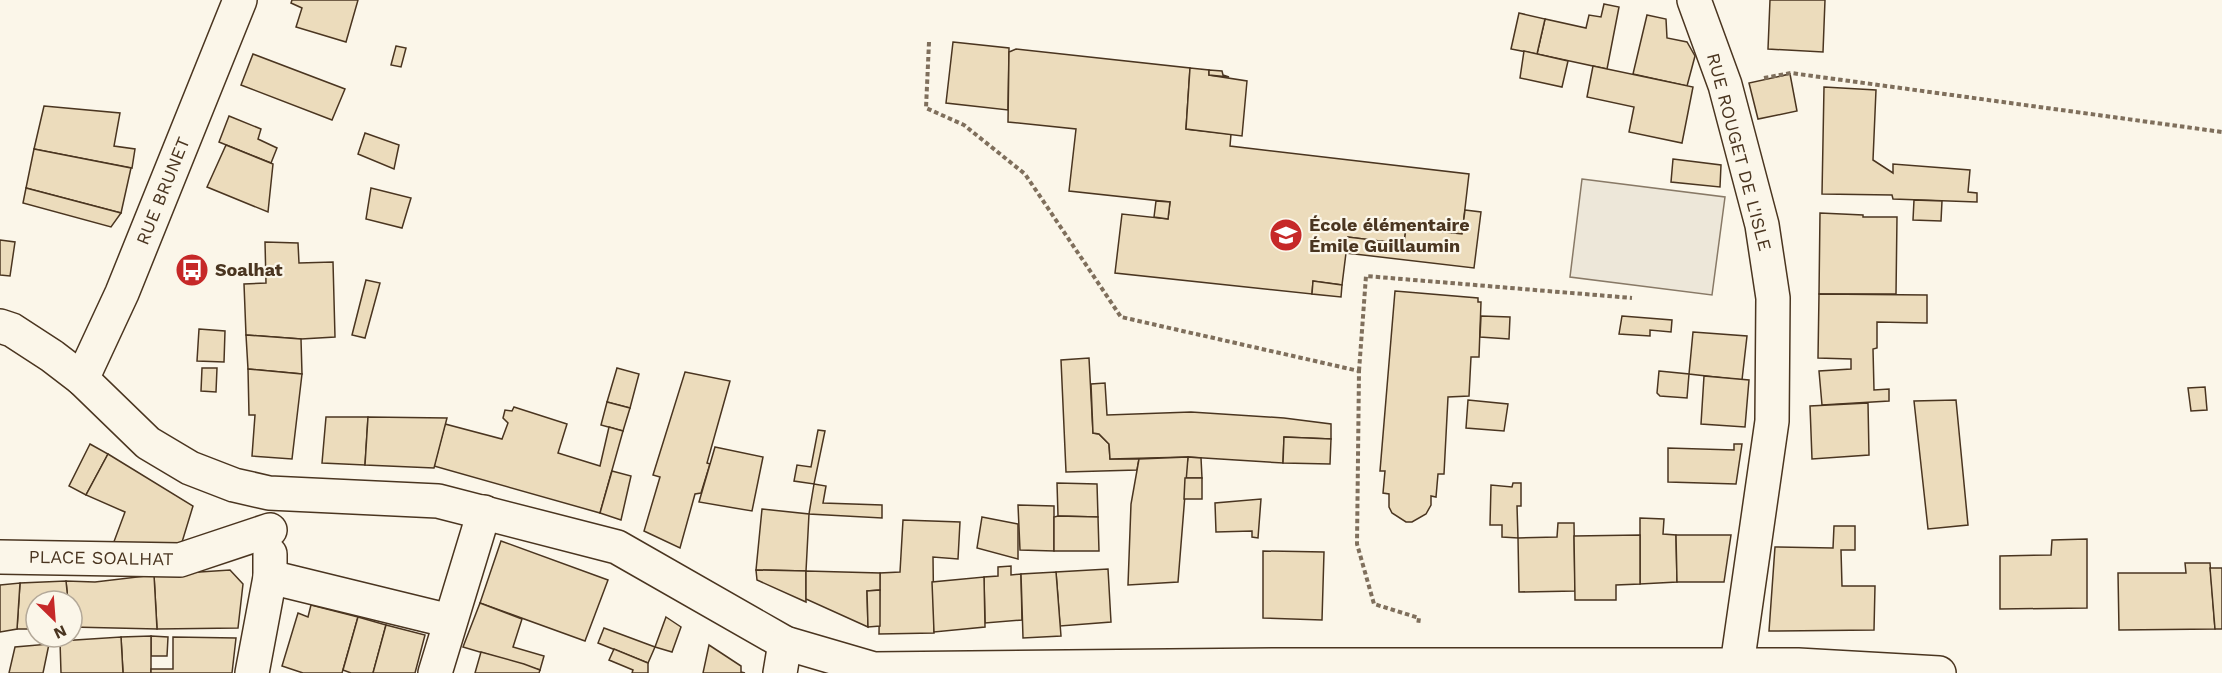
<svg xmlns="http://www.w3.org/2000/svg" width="2222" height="673" font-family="'Work Sans',sans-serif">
	<rect width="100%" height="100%" fill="#fbf6e9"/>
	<!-- parking -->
	<polygon fill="#ede7d9" stroke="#887966" stroke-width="1.5" points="1582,179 1725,197 1712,295 1570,277"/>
	<!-- building -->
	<g fill="#ecdcbc" stroke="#4a3520" stroke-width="1.5">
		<polygon points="292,0 358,0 346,42 296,27 302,8 291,3"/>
		<polygon points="1770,0 1825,0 1823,52 1768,49"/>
		<polygon points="1604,4 1619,7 1607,69 1537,54 1545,19 1586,28 1589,15 1601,17"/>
		<polygon points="1519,13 1545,19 1537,54 1511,49"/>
		<polygon points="1647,15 1666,19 1667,38 1687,42 1695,56 1687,86 1633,74"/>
		<polygon points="953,42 1009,48 1008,110 946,103"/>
		<polygon points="396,46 406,48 401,67 391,65"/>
		<polygon points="1016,49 1190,68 1186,129 1231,134 1230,146 1469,174 1462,234 1406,228 1404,244 1348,237 1342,285 1313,281 1312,294 1115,273 1122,214 1168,219 1170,202 1069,191 1076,129 1008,122 1009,52"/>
		<polygon points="1524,51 1568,61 1562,87 1520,78"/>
		<polygon points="253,54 345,89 332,120 241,85"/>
		<polygon points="1593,66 1693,87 1682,143 1629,132 1634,107 1587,97"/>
		<polygon points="1190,68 1209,70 1209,75 1247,81 1242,136 1186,129"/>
		<polygon points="1209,70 1222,71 1223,75 1229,77 1209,75"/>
		<polygon points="1790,74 1797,111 1758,119 1749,83"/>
		<polygon points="1824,87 1876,90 1873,160 1893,173 1893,164 1970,170 1968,192 1977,193 1977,202 1893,199 1892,195 1822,194"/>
		<polygon points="44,106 120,113 114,146 135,149 132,168 34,149"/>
		<polygon points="229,116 261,129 258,139 277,148 271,163 219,142"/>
		<polygon points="365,133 399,145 394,169 358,154"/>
		<polygon points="226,145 273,164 268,212 207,187"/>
		<polygon points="34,149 131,168 121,213 26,188"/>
		<polygon points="1673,159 1721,165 1720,187 1671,182"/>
		<polygon points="26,188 121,213 111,227 23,203"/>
		<polygon points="371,188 411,198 402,228 366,219"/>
		<polygon points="1914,200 1942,201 1941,221 1913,220"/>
		<polygon points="1156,201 1170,202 1168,219 1154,217"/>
		<polygon points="1465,210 1481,212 1474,268 1346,253 1348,237 1404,244 1406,228 1462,234"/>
		<polygon points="1820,213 1863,215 1863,217 1897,217 1896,294 1819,294"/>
		<polygon points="0,240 15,242 10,276 0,275"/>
		<polygon points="265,242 298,243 299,263 333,262 335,337 301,339 246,335 244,284 266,283"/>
		<polygon points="366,280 380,283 365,338 352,335"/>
		<polygon points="1313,281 1342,285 1341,297 1312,294"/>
		<polygon points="1395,291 1478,298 1478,302 1481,302 1479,357 1471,357 1469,396 1448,397 1444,474 1438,474 1436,497 1431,496 1431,505 1426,514 1412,522 1406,522 1392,513 1389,507 1389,494 1383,493 1385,471 1380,471"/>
		<polygon points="1819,294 1927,295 1927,323 1877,322 1877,348 1873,349 1874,390 1889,389 1889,401 1822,405 1819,371 1851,369 1851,359 1818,358"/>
		<polygon points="1481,316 1510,317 1509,339 1480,337"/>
		<polygon points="1622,316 1672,320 1671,332 1650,330 1650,336 1619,334"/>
		<polygon points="199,329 225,331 224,362 197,361"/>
		<polygon points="1693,332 1747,336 1742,380 1689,374"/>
		<polygon points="246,335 301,339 302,374 248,369"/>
		<polygon points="1089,358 1093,433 1099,434 1109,444 1110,459 1139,459 1137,470 1066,472 1061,360"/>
		<polygon points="202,368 217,368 216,392 201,391"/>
		<polygon points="617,368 639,374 630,408 607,402"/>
		<polygon points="248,369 302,374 292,459 252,456 255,415 249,415"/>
		<polygon points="1659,371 1689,374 1687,398 1660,396 1657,393"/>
		<polygon points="685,372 730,381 707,463 710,464 701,493 695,494 680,548 644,531 660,477 653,475"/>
		<polygon points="1704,376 1749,380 1745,427 1701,424"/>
		<polygon points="1105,383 1107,415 1191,412 1284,418 1331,424 1331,439 1284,437 1283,463 1188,457 1110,459 1109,444 1099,434 1093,433 1091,384"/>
		<polygon points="2205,387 2207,410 2191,411 2188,388"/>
		<polygon points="1468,400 1508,404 1504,431 1466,428"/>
		<polygon points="1956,400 1968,525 1928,529 1914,401"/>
		<polygon points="607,402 630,408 623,431 601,425"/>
		<polygon points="1868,403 1869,455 1812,459 1810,406"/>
		<polygon points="514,407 567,424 558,453 600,466 609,427 623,431 600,513 434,466 445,424 502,439 508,423 503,418 505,410 512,411"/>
		<polygon points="326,417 368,417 365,465 322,463"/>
		<polygon points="368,417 447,418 434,468 365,465"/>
		<polygon points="818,430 825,431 814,484 794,481 797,465 811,467"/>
		<polygon points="1284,437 1331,439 1330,464 1283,463"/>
		<polygon points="90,444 108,454 86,495 69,486"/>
		<polygon points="1734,444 1742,444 1736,484 1668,482 1668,448 1734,450"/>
		<polygon points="715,447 763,457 752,511 699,502"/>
		<polygon points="108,454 193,506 179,552 112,547 125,512 86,495"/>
		<polygon points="1188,457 1201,458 1202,478 1185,478"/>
		<polygon points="1188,457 1178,582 1128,585 1131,504 1139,459"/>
		<polygon points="612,471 631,476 621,520 600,513"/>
		<polygon points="1185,478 1202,478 1202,499 1184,499"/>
		<polygon points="1057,483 1097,484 1098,517 1058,516"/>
		<polygon points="1513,483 1521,483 1521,506 1517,506 1518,538 1502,537 1502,525 1490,525 1491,485 1512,487"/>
		<polygon points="814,484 826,486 823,503 882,505 882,518 809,514"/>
		<polygon points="1261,499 1258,538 1252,537 1252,531 1216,532 1215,503"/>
		<polygon points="1018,505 1054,506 1054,551 1020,550"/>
		<polygon points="762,509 809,514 806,571 756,570"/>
		<polygon points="1058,516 1098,517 1099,551 1054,551 1054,517"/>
		<polygon points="982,517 1018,524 1018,559 977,548"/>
		<polygon points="1640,518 1664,519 1663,534 1676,535 1677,582 1640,584"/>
		<polygon points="903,520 960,522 958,559 933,557 934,633 879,634 880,573 900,572"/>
		<polygon points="1558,523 1574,523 1575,591 1519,592 1518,538 1557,537"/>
		<polygon points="1834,526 1855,526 1855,550 1841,550 1842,586 1875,586 1874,630 1769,631 1775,547 1833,548"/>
		<polygon points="1640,535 1640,584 1616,585 1616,600 1575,600 1574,536"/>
		<polygon points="1676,535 1731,535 1724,582 1677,582"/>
		<polygon points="2087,539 2087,608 2000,609 2000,556 2051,555 2052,540"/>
		<polygon points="501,541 608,580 585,641 480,603"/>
		<polygon points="1263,551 1324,552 1322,620 1263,618"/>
		<polygon points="2185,563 2210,563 2215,629 2119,630 2118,573 2186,573"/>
		<polygon points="1011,566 1011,575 1021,574 1022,620 985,623 984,577 998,576 998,567"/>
		<polygon points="2210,568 2222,568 2222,629 2215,629"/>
		<polygon points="1108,569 1111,622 1060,626 1056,572"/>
		<polygon points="230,570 243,584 238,628 157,629 154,575"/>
		<polygon points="756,570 806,571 806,602 757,580"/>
		<polygon points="806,571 880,573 880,590 867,591 868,627 806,599"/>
		<polygon points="1056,572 1061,636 1023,638 1021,574"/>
		<polygon points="154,575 157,629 72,627 72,601 68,601 66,581 95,582"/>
		<polygon points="984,577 985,627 934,632 932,582"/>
		<polygon points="66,581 68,601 36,601 36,629 17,629 20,583"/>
		<polygon points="20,583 17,629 0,632 0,585"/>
		<polygon points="880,590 880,626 868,627 867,591"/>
		<polygon points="480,603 522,619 513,647 544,656 540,670 463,647"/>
		<polygon points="311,605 358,617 342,673 303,673 282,666 298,613 308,617"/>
		<polygon points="358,617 386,625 373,673 351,673 343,670"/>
		<polygon points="666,617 681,627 672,652 655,647"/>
		<polygon points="386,625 425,635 415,673 373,673"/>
		<polygon points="604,628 655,647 648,663 598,643"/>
		<polygon points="151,636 168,637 167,656 151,656"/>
		<polygon points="151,636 151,673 123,673 121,637"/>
		<polygon points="121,637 123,673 61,673 60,641"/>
		<polygon points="173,637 236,638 232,673 151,673 151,669 173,669"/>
		<polygon points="49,644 43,673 9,673 15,647"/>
		<polygon points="709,645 741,666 741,672 745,673 703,673"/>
		<polygon points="614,649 648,663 648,673 632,673 633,670 609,660"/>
		<polygon points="481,652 524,664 540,670 539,673 475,673"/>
	</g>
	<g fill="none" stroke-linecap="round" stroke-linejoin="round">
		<!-- minor casing -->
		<g stroke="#4a3520" stroke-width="36">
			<g id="minor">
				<polyline points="1694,0 1725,85 1762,225 1773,298 1772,421 1737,665"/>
				<polyline points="0,326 12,330 52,356 82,379 148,443 190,468 234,485 269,493 438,501 617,547 785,643 874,669 1276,665 1798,665 1939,673"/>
				<polyline points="82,379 122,293 240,0"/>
				<polyline points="0,557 180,560 270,530"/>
				<polyline points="270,577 450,621"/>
				<polyline points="252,673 270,577 270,554"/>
				<polyline points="435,673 484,512"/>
				<polyline points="780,673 785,643"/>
			</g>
		</g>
		<!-- path -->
		<g stroke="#7f6f5c" stroke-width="4" stroke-dasharray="4.5 3" stroke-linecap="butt">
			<polyline points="929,42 926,108 964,125 1025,174 1121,317 1359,371 1357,544 1374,604 1419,618 1418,625"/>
			<polyline points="1764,78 1791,73 2222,132"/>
			<polyline points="1359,371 1366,276 1632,298"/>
		</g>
		<!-- minor -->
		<use href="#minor" stroke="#fbf6e9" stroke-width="33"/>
	</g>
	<!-- icons -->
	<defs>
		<g id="school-disc" transform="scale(1.725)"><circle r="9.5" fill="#c62828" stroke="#fbf6e9"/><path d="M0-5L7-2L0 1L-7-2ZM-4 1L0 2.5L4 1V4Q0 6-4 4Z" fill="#fff"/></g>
		<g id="bus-disc" transform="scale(1.725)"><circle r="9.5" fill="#c62828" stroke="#fbf6e9"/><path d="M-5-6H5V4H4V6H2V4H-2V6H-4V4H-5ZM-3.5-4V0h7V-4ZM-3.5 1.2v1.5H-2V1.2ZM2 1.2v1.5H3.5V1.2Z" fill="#fff"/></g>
	</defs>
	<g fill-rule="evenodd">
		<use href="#school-disc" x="1286" y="235"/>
		<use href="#bus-disc" x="192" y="270"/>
	</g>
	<g text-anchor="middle" stroke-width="4.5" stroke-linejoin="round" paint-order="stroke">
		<!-- street labels -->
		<g font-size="18" fill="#4a3520" stroke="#fbf6e9">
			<text transform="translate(1739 152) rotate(75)" y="6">RUE ROUGET DE L'ISLE</text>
			<text transform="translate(163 191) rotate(-68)" y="6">RUE BRUNET</text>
			<text transform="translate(101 558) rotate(1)" y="6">PLACE SOALHAT</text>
		</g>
		<!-- poi labels -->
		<g font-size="18" font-weight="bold" fill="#4a3520" stroke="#fbf6e9" text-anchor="start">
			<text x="1309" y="231">École élémentaire<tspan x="1309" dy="21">Émile Guillaumin</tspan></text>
			<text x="215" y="276">Soalhat</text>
		</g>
	</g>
	<!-- north arrow -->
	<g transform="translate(54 619) rotate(155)"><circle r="28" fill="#fbf6e9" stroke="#b4a999" stroke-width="1.5"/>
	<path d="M0-4.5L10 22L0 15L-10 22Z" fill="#c62828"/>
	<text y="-9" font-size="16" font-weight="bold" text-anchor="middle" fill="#4a3520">N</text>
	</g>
</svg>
